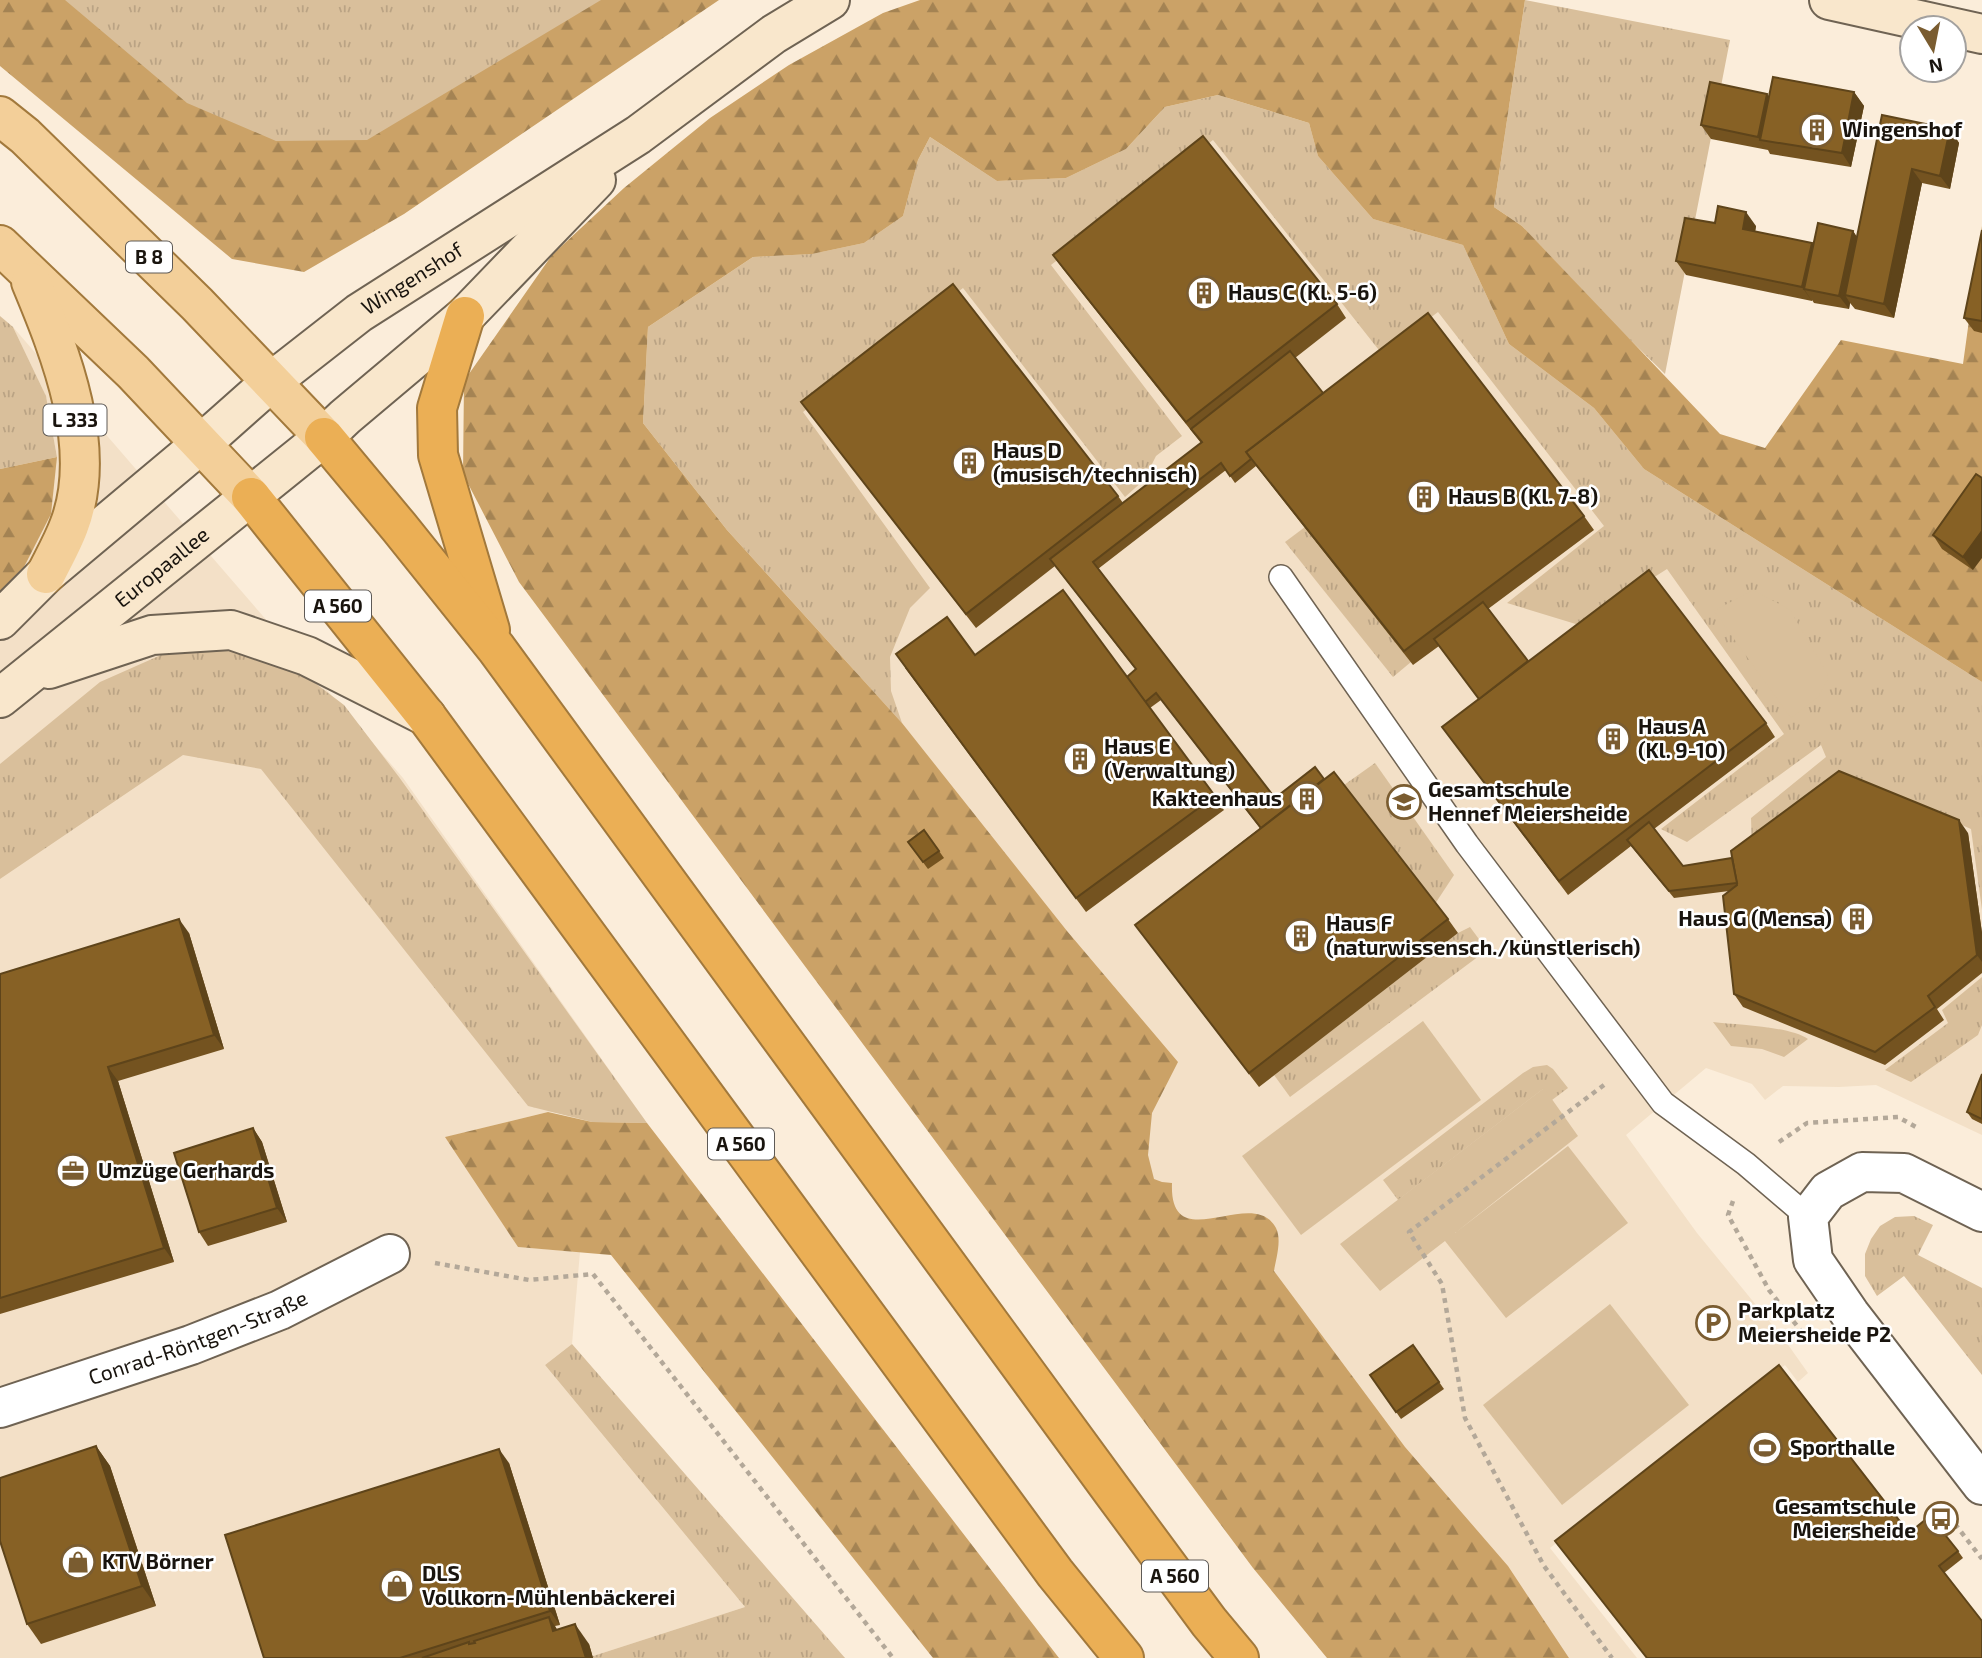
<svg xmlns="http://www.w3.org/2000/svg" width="1982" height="1658" font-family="'Exo 2',sans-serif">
	<defs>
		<pattern id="grass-tufts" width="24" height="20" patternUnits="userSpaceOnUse" patternTransform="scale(1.75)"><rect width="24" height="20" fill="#d9bf9b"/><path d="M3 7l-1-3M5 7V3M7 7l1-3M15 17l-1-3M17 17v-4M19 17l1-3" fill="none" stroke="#baa384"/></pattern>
		<pattern id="forest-firs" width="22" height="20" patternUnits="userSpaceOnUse" patternTransform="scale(1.75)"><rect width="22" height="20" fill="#cba267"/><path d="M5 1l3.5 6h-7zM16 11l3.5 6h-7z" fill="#a48353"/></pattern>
	</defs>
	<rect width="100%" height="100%" fill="#fbedda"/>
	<!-- built -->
	<g fill="#f3e0c7">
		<polygon points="1428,115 1572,369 1982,680 1982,1135 1876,1085 1839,1087 1783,1086 1765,1100 1752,1084 1706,1068 1626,1135 1697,1233 1784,1339 1808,1373 1798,1382 1785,1365 1550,1548 1637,1658 1495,1658 910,924 752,180"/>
		<polygon points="13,327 403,778 647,1123 548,1112 446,1137 518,1247 580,1252 572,1344 545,1365 745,1607 587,1658 0,1658 0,592 24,567 57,457 46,396"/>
	</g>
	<!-- grass -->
	<g fill="url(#grass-tufts)">
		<polygon points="7,0 674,0 265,214"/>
		<polygon points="1525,0 1730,40 1665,374 1617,327 1522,226 1494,207"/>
		<polygon points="1218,95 1309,123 1318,156 1373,219 1463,245 1509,344 1594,408 1644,469 1982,682 1982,910 1971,829 1848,776 1752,848 1751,818 1826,757 1821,745 1687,842 1661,829 1784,734 1667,569 1579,625 1507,603 1604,526 1438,312 1382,354 1213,140 1051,265 1182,436 1156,456 1144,480 1125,497 963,288 803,412 930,588 910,608 890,657 891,691 902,723 727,530 643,423 648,327 753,257 812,254 864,243 903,216 918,160 930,137 997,181 1066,178 1126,149 1165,107"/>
		<polygon points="0,316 13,327 46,396 57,457 0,469"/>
		<polygon points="1305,527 1411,662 1393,677 1285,542"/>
		<polygon points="170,651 247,651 299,671 344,705 399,777 647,1123 592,1122 528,1106 261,769 183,755 0,879 0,764 100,682"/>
		<polygon points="1375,763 1454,875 1435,904 1344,785"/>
		<polygon points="1470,927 1487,950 1290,1097 1274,1075 1458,933"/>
		<polygon points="1982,977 1982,1025 1978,1035 1911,1082 1885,1070 1948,1023 1942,1010"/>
		<path d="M 1713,1022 C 1737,1025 1789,1026 1808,1039 L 1784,1057 L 1762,1049 L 1731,1046 Z"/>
		<polygon points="1547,1065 1553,1069 1568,1088 1552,1100 1543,1089 1398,1200 1383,1180 1523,1073 1533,1067"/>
		<polygon points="1914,1216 1933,1225 1918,1255 1982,1288 1982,1375 1904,1276 1877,1296 1865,1276 1865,1254 1871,1239 1880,1226 1895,1217"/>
		<polygon points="572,1344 845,1658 587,1658 745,1607 545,1365"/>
	</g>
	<!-- forest -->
	<g fill="url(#forest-firs)">
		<polygon points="0,0 65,0 187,103 276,141 367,140 601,0 719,0 404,214 304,272 232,259 0,66"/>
		<path d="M 920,0 L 1525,0 L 1494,207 L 1522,226 L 1720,434 L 1765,448 L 1841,340 L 1963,364 L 1982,226 L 1982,682 L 1644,469 L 1594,408 L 1509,344 L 1463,245 L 1373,219 L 1318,156 L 1309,123 L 1218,95 L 1165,107 L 1126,149 L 1066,178 L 997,181 L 930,137 L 918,160 L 903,216 L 864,243 L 812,254 L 753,257 L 648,327 L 643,423 L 727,530 L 902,723 L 1067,931 L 1178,1062 L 1152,1113 L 1148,1155 L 1154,1179 L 1162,1182 L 1172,1183 C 1169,1260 1253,1184 1276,1228 C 1282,1240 1276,1259 1274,1271 L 1405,1447 L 1508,1566 L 1569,1658 L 1327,1658 L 1253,1568 L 519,582 L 463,474 L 464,381 L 552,255 L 624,188 L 710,118 L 789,65 L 883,13 Z"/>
		<polygon points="57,457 51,514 24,567 0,592 0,469"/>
		<polygon points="548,1112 592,1122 647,1123 1059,1658 933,1658 611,1255 518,1247 445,1137"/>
	</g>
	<!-- pitch -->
	<g fill="#d9bf9b">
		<polygon points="1753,590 1790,610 1829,677 1818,697 1791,718 1714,611"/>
		<polygon points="1423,1021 1481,1100 1301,1235 1242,1156"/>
		<polygon points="1544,1088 1578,1136 1455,1233 1568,1146 1628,1223 1506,1318 1445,1241 1380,1291 1340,1244"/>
		<polygon points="1610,1304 1689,1405 1562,1505 1483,1405"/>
	</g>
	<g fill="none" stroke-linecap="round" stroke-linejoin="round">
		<!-- service casing -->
		<g stroke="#6f6353" stroke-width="26">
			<polyline id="service" points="1281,577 1467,844 1663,1103 1746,1164 1808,1217"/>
		</g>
		<!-- minor casing -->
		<g stroke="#6f6353" stroke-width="42">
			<g id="minor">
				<polyline points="1982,1212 1904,1173 1862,1172 1828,1191 1808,1217 1813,1260 1850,1314 1982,1485"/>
				<path id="s1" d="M 0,1408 L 191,1345 L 280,1310 L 390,1254"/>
			</g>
		</g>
		<!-- secondary casing -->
		<g stroke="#6f6353" stroke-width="42">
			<g id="secondary">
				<polyline points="1829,0 1982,34"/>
				<path id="s2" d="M 0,620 L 46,574 L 201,444 L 272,381 L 359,313 L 638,135 L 774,34 L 830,0"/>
				<polyline points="49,669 152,635 231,630 307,656 426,716"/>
				<path id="s3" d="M 0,698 L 324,437 L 345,417 L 465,316 L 596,180"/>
			</g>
		</g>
		<!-- primary casing -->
		<g stroke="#a2793c" stroke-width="42">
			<g id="primary">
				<polyline points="0,116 25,136 197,304 324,437"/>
				<polyline points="0,245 133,372 251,497"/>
				<path d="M 31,282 C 61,354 99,449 69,526 C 63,542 54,558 46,574"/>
			</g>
		</g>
		<!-- motorway casing -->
		<g stroke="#a2793c" stroke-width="42">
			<g id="motorway">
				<polyline points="465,316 437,408 438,455 490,630"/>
				<polyline points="324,437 399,527 496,648 1113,1492 1209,1622 1239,1658"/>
				<polyline points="251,497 426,716 1055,1573 1124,1658"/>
			</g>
		</g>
		<!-- path -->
		<g stroke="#b3a899" stroke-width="4.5" stroke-dasharray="5 5" stroke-linecap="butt">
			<polyline points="1604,1085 1409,1232 1442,1284 1465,1418 1544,1566 1612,1658"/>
			<polyline points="1779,1142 1807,1123 1898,1117 1916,1127"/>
			<polyline points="1733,1201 1728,1215 1769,1290 1801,1331"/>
			<polyline points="435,1263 529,1280 593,1274 893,1658"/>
			<polyline points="1955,1524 1982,1559"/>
		</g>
		<!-- service -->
		<use href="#service" stroke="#fff" stroke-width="23"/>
		<!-- minor -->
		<use href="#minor" stroke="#fff" stroke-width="38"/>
		<!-- secondary -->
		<use href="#secondary" stroke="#f9e7cc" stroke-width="38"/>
		<!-- primary -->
		<use href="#primary" stroke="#f3cf99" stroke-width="38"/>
		<!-- motorway -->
		<use href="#motorway" stroke="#ebaf55" stroke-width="38"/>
	</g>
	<!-- wall -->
	<g fill="#745320">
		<polygon points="1854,92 1864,106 1851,167 1770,154 1768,150 1711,139 1701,125 1769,97"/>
		<polygon points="1882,115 1950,129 1959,143 1950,189 1922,183 1894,318 1855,309 1850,303 1849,309 1814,303 1812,300 1812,301 1686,275 1676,261 1715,223 1756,226 1755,232 1812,243 1814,246 1853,231 1857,237"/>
		<polygon points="1982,230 1982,333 1974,331 1964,318"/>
		<polygon points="1053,255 1337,304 1346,318 1295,358 1323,393 1584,516 1594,530 1488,609 1528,661 1766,723 1775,737 1654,829 1683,866 1968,833 1982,933 1982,973 1937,1009 1944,1020 1885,1065 1743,1007 1734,994 1729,891 1674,898 1631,846 1568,895 1442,727 1479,699 1439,646 1413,665 1256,466 1235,483 1226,470 1098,569 1275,798 1324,779 1448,919 1458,933 1259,1087 1135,925 1260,828 1161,700 1150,708 1224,810 1086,912 905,668 975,655 1127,677 1136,670 1055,566 976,628 801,402 1118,496 1123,503 1201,443 1063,269"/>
		<polygon points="1976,474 1973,570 1942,549 1933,535"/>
		<polygon points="924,830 944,858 928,869 908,842"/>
		<polygon points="189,933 224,1049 118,1081 174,1262 0,1314 0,974"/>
		<polygon points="1982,1074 1982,1124 1972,1119 1967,1112"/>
		<polygon points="253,1128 262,1142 287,1222 208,1246 199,1232"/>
		<polygon points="1413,1345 1444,1389 1401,1419 1370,1375"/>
		<polygon points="96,1446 110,1466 156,1606 41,1644 27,1624"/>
		<polygon points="509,1463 560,1625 555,1626 557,1630 589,1644 593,1658 264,1658"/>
		<polygon points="1909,1533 1958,1551 1963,1558 1944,1573"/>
	</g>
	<!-- shaded-wall -->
	<g fill="#5e441a">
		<polygon points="1854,92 1864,106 1851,167 1842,153"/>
		<polygon points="1767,94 1777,107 1760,140 1767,151 1758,137"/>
		<polygon points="1950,129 1959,143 1950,189 1940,176"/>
		<polygon points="1912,169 1922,183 1894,318 1884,304"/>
		<polygon points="1746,212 1756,226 1753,243 1743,229"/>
		<polygon points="1853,231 1862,245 1845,295 1850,303 1849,309 1839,296"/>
		<polygon points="1812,243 1821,257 1804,289 1812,301 1802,287"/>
		<polygon points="1982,531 1982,558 1973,570 1963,557"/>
		<polygon points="1959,820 1968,833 1982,933 1982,962 1977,955"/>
		<polygon points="179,919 189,933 224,1049 214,1035"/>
		<polygon points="108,1067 118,1081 174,1262 164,1248"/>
		<polygon points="253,1128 262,1142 287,1222 277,1208"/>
		<polygon points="96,1446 110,1466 156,1606 142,1586"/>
		<polygon points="499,1449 509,1463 560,1625 550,1611"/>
		<polygon points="549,1617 562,1637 553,1631"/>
		<polygon points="575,1624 589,1644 593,1658 586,1658"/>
	</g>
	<!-- building -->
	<g fill="#876125" stroke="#5e441a" stroke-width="2">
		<polygon points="1773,77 1854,92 1842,153 1760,140"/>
		<polygon points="1710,82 1767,94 1758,137 1701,125"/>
		<polygon points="1882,115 1950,129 1940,176 1912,169 1884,304 1845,295"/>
		<polygon points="1203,136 1337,304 1186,422 1053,255"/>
		<polygon points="1718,206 1746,212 1743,229 1812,243 1802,287 1676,261 1685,218 1715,223"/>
		<polygon points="1818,223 1853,231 1839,296 1804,289"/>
		<polygon points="1982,230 1982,321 1964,318"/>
		<polygon points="953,284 1118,496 966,614 801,402"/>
		<polygon points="1428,313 1584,516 1404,651 1246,452"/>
		<polygon points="1290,351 1323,393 1246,452 1251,459 1230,476 1221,463 1093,562 1275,798 1315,767 1324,779 1261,828 1156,693 1145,702 1127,677 1136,669 1050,559 1202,442 1191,429"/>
		<polygon points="1976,474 1982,478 1982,531 1963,557 1933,535"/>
		<polygon points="1649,570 1766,723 1559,881 1442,727"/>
		<polygon points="1063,590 1215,796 1076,898 896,654 947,617 975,655"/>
		<polygon points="1483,602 1528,661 1479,699 1434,639"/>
		<polygon points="1839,771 1959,820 1977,955 1928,996 1935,1007 1875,1052 1734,994 1723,896 1737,885 1731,851"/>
		<polygon points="1334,772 1448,919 1249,1073 1135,925"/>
		<polygon points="1649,822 1683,866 1732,858 1737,883 1669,891 1627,840"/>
		<polygon points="924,830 939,851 923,862 908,842"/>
		<polygon points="179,919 214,1035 108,1067 164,1248 0,1298 0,974"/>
		<polygon points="1982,1074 1982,1119 1967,1112"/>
		<polygon points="253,1128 277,1208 199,1232 174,1153"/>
		<polygon points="1413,1345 1439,1382 1396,1412 1370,1375"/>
		<polygon points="1779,1365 1909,1533 1930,1516 1958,1551 1939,1566 1982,1621 1982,1658 1647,1658 1555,1541"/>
		<polygon points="96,1446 142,1586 27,1624 0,1541 0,1478"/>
		<polygon points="499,1449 550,1611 400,1658 264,1658 225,1535"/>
		<polygon points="549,1617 553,1631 575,1624 586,1658 422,1658 469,1642 469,1644 475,1643 474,1641"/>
	</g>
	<!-- icons -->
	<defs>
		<g id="building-ring" transform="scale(1.75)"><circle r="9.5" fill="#fff" stroke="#7a5c30" stroke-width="1.5"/><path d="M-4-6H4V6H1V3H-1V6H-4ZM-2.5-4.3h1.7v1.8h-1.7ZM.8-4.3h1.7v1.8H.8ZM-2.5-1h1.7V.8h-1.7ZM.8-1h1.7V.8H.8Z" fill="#7a5c30"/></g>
		<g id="school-ring" transform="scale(1.75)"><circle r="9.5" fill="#fff" stroke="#7a5c30" stroke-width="1.5"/><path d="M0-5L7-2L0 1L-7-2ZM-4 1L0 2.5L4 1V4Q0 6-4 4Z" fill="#7a5c30"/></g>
		<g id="office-ring" transform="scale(1.75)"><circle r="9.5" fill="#fff" stroke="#7a5c30" stroke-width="1.5"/><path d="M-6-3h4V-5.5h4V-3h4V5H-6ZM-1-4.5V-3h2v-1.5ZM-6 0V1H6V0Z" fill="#7a5c30"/></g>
		<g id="parking-ring" transform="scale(1.75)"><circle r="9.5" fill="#fff" stroke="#7a5c30" stroke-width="1.5"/><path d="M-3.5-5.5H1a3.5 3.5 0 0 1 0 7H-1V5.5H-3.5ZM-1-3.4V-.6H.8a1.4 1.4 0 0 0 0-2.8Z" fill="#7a5c30"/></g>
		<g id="stadium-ring" transform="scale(1.75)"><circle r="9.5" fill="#fff" stroke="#7a5c30" stroke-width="1.5"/><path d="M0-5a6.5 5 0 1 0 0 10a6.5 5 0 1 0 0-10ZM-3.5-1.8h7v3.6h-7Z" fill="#7a5c30"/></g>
		<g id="bus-ring" transform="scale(1.75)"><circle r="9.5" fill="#fff" stroke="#7a5c30" stroke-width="1.5"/><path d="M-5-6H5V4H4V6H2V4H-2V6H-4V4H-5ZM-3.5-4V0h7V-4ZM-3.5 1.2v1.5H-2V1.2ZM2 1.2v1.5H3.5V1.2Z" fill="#7a5c30"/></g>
		<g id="shop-ring" transform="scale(1.75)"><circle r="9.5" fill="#fff" stroke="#7a5c30" stroke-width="1.5"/><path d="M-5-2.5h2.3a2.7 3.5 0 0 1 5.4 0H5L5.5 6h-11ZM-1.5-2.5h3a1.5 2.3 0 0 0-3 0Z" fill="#7a5c30"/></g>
	</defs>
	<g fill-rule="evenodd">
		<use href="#building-ring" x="1817" y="130"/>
		<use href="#building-ring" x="1204" y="293"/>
		<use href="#building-ring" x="969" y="463"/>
		<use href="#building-ring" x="1424" y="497"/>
		<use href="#building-ring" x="1613" y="739"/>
		<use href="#building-ring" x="1080" y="759"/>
		<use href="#building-ring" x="1307" y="799"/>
		<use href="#school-ring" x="1404" y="802"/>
		<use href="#building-ring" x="1857" y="919"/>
		<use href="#building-ring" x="1301" y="936"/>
		<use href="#office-ring" x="73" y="1171"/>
		<use href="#parking-ring" x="1713" y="1323"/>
		<use href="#stadium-ring" x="1765" y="1448"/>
		<use href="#bus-ring" x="1941" y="1519"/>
		<use href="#shop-ring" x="78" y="1562"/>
		<use href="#shop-ring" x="397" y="1586"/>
	</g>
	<g text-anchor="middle" stroke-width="5" stroke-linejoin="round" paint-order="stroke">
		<!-- shield labels -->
		<g fill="#fff" stroke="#5e5a56" stroke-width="2">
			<rect x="126" y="241.5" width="46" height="31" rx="5"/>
			<rect x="43.5" y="404.5" width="63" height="31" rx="5"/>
			<rect x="305" y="590.5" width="66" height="31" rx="5"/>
			<rect x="708" y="1128.5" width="66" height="31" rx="5"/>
			<rect x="1142" y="1560.5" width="66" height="31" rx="5"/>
		</g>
		<g font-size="19" font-weight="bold" fill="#19140e">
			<text x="149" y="264">B 8</text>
			<text x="75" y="427">L 333</text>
			<text x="338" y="613">A 560</text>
			<text x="741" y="1151">A 560</text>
			<text x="1175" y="1583">A 560</text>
		</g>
		<!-- poi labels -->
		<g font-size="21" font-weight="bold" fill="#19140e" stroke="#fff" text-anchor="start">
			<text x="1842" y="137">Wingenshof</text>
			<text x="1228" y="300">Haus C (Kl. 5-6)</text>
			<text x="993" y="458">Haus D<tspan x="993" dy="24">(musisch/technisch)</tspan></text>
			<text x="1448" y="504">Haus B (Kl. 7-8)</text>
			<text x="1638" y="734">Haus A<tspan x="1638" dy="24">(Kl. 9-10)</tspan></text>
			<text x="1104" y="754">Haus E<tspan x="1104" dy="24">(Verwaltung)</tspan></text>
			<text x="1428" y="797">Gesamtschule<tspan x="1428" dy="24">Hennef Meiersheide</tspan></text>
			<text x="1282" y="806" text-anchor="end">Kakteenhaus</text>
			<text x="1832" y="926" text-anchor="end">Haus G (Mensa)</text>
			<text x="1326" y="931">Haus F<tspan x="1326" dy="24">(naturwissensch./künstlerisch)</tspan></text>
			<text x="98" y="1178">Umzüge Gerhards</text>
			<text x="1738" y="1318">Parkplatz<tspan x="1738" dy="24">Meiersheide P2</tspan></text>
			<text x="1790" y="1455">Sporthalle</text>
			<text x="1916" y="1514" text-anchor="end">Gesamtschule<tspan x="1916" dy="24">Meiersheide</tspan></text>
			<text x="102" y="1569">KTV Börner</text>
			<text x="422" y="1581">DLS<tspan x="422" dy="24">Vollkorn-Mühlenbäckerei</tspan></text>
		</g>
		<!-- street labels -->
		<g font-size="21" fill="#19140e" stroke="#fff">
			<text dy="7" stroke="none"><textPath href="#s2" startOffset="536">Wingenshof</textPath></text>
			<text dy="7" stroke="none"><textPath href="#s3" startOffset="208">Europaallee</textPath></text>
			<text dy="7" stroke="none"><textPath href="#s1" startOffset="210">Conrad-Röntgen-Straße</textPath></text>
		</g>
	</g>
	<!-- north arrow -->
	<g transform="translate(1933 49) rotate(170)"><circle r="33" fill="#ffffff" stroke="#a3a19f" stroke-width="2"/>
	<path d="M0-5L12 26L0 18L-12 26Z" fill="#7a5c30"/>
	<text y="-10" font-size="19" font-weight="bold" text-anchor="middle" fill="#19140e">N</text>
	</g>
</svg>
